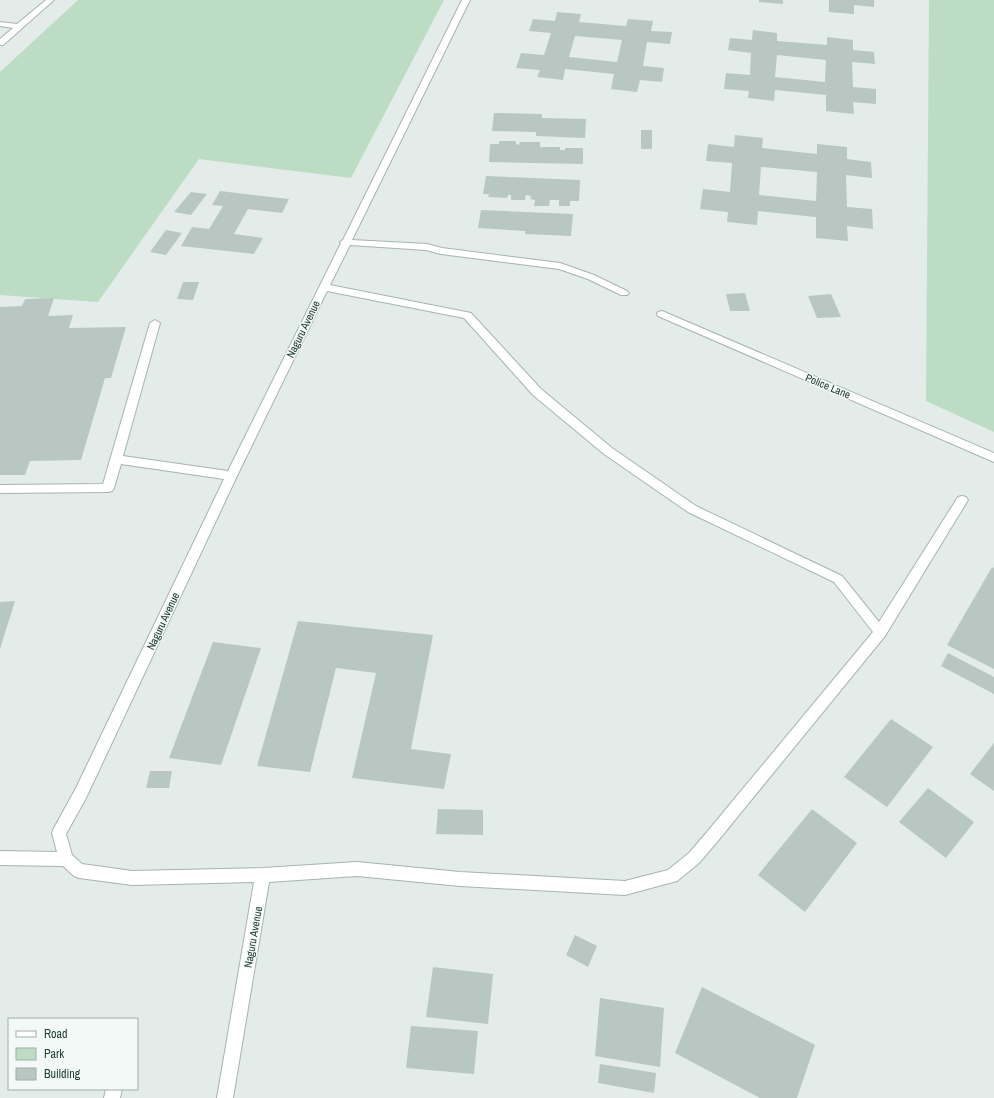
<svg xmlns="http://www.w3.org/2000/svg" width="994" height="1098" font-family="'Archivo Narrow',sans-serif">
	<rect width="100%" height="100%" fill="#e3ece8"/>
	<!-- green -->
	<g fill="#bcddc4">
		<polygon points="78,0 444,0 351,178 199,159 98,302 0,295 0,72"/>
		<polygon points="929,0 994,0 994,432 926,401"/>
	</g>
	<!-- building -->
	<g fill="#b8c7c1" fill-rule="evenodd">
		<polygon points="759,0 783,0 783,4 759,2"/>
		<polygon points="829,0 874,0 874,7 854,5 854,14 829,12"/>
		<path d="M 557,12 L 581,14 L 579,22 L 626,26 L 628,19 L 653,21 L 651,31 L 672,32 L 670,44 L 647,42 L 643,66 L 664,68 L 662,82 L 640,80 L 637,92 L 611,89 L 614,74 L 565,69 L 563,80 L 537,77 L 540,70 L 516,68 L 521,53 L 544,55 L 551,33 L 529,31 L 533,19 L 555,21 ZM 575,36 L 622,40 L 617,62 L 569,57 Z"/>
		<path d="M 753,30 L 777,33 L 777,41 L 827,45 L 827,37 L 853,40 L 853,50 L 874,52 L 875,64 L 852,62 L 853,87 L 876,89 L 876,104 L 853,102 L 854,114 L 826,111 L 826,95 L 775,90 L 774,101 L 748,98 L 749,91 L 724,89 L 726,73 L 750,75 L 751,53 L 728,50 L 730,38 L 752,40 ZM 777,55 L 826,60 L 825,82 L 775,77 Z"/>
		<polygon points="494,113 542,114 542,118 586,119 585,138 536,136 536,132 492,131"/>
		<rect x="641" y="130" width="11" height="19"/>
		<path d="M 735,135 L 763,138 L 762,148 L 817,154 L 817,144 L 847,147 L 847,159 L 871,162 L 872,178 L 846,175 L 847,207 L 872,209 L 873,229 L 847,226 L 848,241 L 816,238 L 816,217 L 758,211 L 757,225 L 727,222 L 728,212 L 700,209 L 703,189 L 730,192 L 732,163 L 706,161 L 708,144 L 734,147 ZM 761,167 L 817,172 L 816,201 L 759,195 Z"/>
		<polygon points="499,141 516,141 516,144 519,145 520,142 540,142 540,147 560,147 560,150 565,150 565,148 583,148 583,164 489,162 490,144 499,144"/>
		<polygon points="486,176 580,180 579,201 570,201 570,206 559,206 559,200 550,200 549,206 534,206 535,200 530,199 531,196 526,195 525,200 511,200 511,195 508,195 507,198 488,197 489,194 483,194"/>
		<polygon points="220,191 289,199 282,213 248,209 234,234 263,238 254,254 181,246 192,227 209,229 223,206 212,205"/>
		<polygon points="191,192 207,194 191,215 174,212"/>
		<polygon points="481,210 573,214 571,236 525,234 525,231 478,228"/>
		<polygon points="166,230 182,233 166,255 150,252"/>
		<polygon points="183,282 199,282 193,300 177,299"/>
		<polygon points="745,293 750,311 730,311 726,294"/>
		<polygon points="831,294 841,317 817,318 808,296"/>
		<polygon points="54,298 48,316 73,315 69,328 126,327 111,378 105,378 81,460 30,461 25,475 0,475 0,307 22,306 25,299"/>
		<polygon points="992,567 994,568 994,669 947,645"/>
		<polygon points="15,601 0,649 0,602"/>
		<polygon points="298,621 433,635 411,749 451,754 444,789 352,778 376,673 336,668 310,772 257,766"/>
		<polygon points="213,642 261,648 221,765 169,758"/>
		<polygon points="948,653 994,677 994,694 941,666"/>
		<polygon points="891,719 933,747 887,807 844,777"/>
		<polygon points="994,743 994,791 970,774"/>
		<polygon points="150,771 172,771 169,788 146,788"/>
		<polygon points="928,788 974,822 946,858 899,822"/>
		<polygon points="438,809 483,810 483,835 436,834"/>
		<polygon points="812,809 857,843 805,912 758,875"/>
		<polygon points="575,935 597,946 588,967 566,955"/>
		<polygon points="433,967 493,974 488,1024 426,1017"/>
		<polygon points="702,987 815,1045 797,1098 760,1098 675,1053"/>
		<polygon points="600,998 664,1008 660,1067 595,1056"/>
		<polygon points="411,1026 478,1031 474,1074 406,1068"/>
		<polygon points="600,1064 656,1073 654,1093 598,1083"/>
	</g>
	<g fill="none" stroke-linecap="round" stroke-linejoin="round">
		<!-- minor casing -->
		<g stroke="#a6b4af" stroke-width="2">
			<g id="minor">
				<polygon points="46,0 54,0 3,45 0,45 0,39 13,28 0,26 0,22 17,24"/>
				<path d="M 462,0 L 470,0 L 352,240 L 427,244 L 442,248 L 560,263 L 594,275 L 627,291 L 629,293 L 627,295 L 621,295 L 588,279 L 559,269 L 441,254 L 426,250 L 350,245 L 330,285 L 471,313 L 541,389 L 612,448 L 696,506 L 842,576 L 879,622 L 958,497 L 962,496 L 966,497 L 968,500 L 885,636 L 717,842 L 699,863 L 677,881 L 625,895 L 460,886 L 357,876 L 269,882 L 233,1098 L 217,1098 L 254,882 L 132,885 L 79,878 L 74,876 L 63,866 L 0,865 L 0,851 L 57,852 L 52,833 L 54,828 L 76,788 L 224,479 L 121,464 L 114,488 L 112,491 L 108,492 L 0,493 L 0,485 L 103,484 L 150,323 L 155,320 L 160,323 L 123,456 L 228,471 L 341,243 L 340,242 L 343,240 ZM 327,291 L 464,318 L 533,395 L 604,454 L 688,512 L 834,582 L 873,632 L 707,832 L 689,853 L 668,870 L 625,881 L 460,872 L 357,862 L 263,868 L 132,871 L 82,864 L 72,855 L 66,834 L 86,798 L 237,476 Z"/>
				<polygon points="662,311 994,453 994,462 658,316 657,314 658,312"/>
				<polygon points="106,1089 122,1089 120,1098 104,1098"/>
			</g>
		</g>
		<!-- minor -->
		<use href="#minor" fill="#fff" fill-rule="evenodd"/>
	</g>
	<g text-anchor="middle" stroke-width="3" stroke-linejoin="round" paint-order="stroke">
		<!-- street labels -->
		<g font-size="11" fill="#233e35" stroke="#f3f9f6">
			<text transform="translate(303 329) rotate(-64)" y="4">Naguru Avenue</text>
			<text transform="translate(828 386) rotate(23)" y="4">Police Lane</text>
			<text transform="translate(163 621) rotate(-65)" y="4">Naguru Avenue</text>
			<text transform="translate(253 937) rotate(-80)" y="4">Naguru Avenue</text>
		</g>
	</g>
	<!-- legend -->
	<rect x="8" y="1018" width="130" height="72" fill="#f3f9f6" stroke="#a0aea9"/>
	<rect x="16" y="1031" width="20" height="6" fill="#ffffff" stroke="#a0aea9"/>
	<text x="44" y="1038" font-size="12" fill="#233e35">Road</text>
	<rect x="16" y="1048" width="20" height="12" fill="#bcddc4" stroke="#a0aea9"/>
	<text x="44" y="1058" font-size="12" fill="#233e35">Park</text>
	<rect x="16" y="1068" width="20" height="12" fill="#b8c7c1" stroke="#a0aea9"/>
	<text x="44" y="1078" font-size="12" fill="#233e35">Building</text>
</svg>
